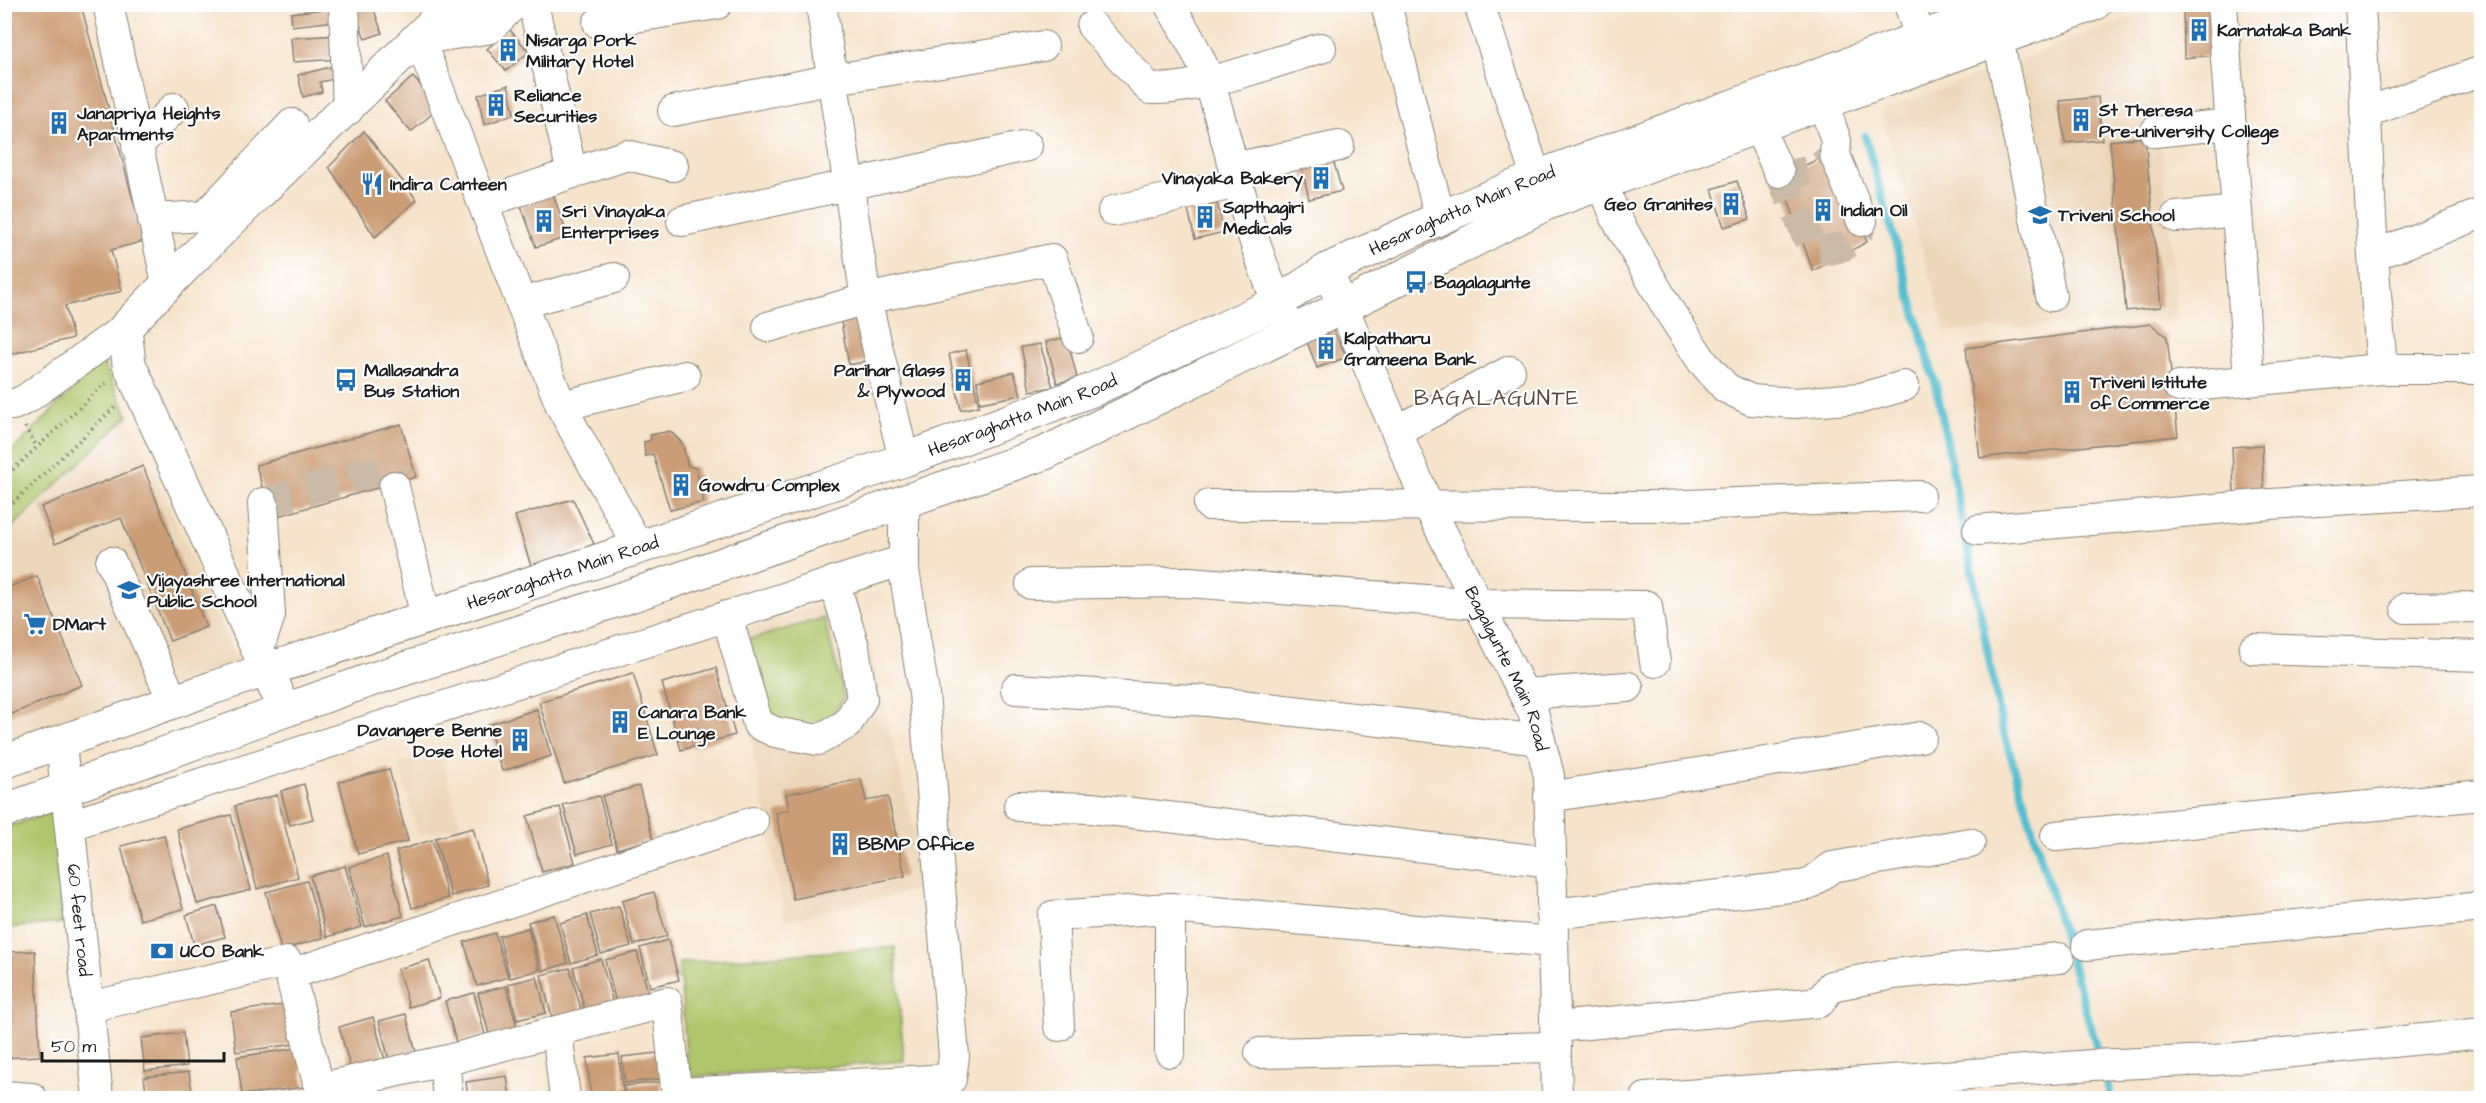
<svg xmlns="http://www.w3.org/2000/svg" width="2486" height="1103" font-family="'Architects Daughter',sans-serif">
	<rect width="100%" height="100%" fill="#fff"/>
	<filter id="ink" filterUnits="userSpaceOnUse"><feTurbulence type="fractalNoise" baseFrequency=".0167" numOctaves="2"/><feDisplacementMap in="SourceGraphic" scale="12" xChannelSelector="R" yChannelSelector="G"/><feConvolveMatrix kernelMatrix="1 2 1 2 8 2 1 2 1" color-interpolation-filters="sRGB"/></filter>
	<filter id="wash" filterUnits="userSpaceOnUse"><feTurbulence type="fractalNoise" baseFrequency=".008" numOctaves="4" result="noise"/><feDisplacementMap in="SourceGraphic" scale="24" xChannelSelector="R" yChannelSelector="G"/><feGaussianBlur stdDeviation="1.35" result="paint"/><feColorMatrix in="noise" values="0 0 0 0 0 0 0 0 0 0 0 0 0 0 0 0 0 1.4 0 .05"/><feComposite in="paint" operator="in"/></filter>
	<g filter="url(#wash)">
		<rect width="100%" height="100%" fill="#f5e3cb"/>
		<!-- built -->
		<g fill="#ecd7ba">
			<polygon points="2150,11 2177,319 1946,331 1881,111"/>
			<polygon points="128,416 238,662 5,750 5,534"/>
			<polygon points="856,592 928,887 785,921 747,714 726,636"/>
			<polygon points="441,752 460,825 418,836 399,763"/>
		</g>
		<!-- green -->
		<g fill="#afc66c" stroke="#667144" stroke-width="1.5">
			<polygon points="102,360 128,416 5,534 5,458"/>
			<polygon points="824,618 844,697 833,715 807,731 763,717 744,641"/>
			<polygon points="52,812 62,923 5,928 4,828"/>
			<polygon points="895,947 904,1061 688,1077 679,963"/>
		</g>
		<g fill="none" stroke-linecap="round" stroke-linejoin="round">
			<!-- stream -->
			<g stroke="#54bed0" stroke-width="8">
				<polyline points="1865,136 1937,390 2002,726 2100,1058"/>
				<polyline points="2104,1072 2111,1098"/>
			</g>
		</g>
		<g id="blocks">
			<!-- building -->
			<g fill="#cb9d76">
				<polygon points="353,4 372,4 382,33 365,39"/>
				<polygon points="2214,4 2215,55 2184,58 2183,6"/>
				<polygon points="2390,4 2410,4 2410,5 2392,11"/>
				<polygon points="4,5 81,5 144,241 111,250 122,291 65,306 73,338 4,356"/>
				<polygon points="334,8 336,21 292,26 291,13"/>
				<polygon points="509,29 529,52 506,71 487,49"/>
				<polygon points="338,35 340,59 293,62 291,38"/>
				<polygon points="339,65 342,77 320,82 322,92 303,97 298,75"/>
				<polygon points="413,77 440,107 411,132 385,101"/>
				<polygon points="508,85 514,114 484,125 478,95"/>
				<polygon points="2098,97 2102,140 2065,143 2060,101"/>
				<polygon points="364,131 417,200 375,237 329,167"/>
				<polygon points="2145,137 2161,307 2126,311 2110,141"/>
				<polygon points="1831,153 1867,242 1813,271 1780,177"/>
				<polygon points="1332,156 1342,191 1309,199 1301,164"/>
				<polygon points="1737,181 1750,219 1724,227 1712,189"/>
				<polygon points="553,194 568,237 536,247 521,206"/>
				<polygon points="1215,194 1224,232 1195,239 1186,201"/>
				<polygon points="865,314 873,360 849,365 841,322"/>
				<polygon points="1330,324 1347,357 1317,368 1306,339"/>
				<polygon points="2151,324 2167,337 2178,436 1980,458 1966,348"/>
				<polygon points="1067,337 1077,378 1057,383 1046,342"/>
				<polygon points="1040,344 1053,387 1030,391 1021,347"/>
				<polygon points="966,350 979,406 961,410 949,354"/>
				<polygon points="1014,372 1021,395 980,403 977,381"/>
				<polygon points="401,424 416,477 271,518 256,465"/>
				<polygon points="670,431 682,443 688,466 696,468 704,502 670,510 653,454 645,456 644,442 650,441 651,435"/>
				<polygon points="2262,445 2264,491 2234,493 2232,447"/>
				<polygon points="143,466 206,627 170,641 121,518 55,544 41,507"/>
				<polygon points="573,499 594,544 532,569 515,516"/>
				<polygon points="37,576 82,685 7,716 4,710 4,589"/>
				<polygon points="716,668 735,735 681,750 662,683"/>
				<polygon points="633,673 658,755 564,783 539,702"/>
				<polygon points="537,709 551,756 502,771 488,725"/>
				<polygon points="389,769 408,841 358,854 339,782"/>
				<polygon points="861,779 866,801 888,797 905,876 793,899 776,813 789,810 786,794"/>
				<polygon points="304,784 313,819 290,825 281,791"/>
				<polygon points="639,786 653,839 617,849 602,796"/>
				<polygon points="277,795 298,877 257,889 235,806"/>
				<polygon points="599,796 612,844 577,854 563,805"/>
				<polygon points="560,807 575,863 542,872 527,816"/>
				<polygon points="231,815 251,890 197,904 177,829"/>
				<polygon points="473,828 488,885 451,896 435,838"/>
				<polygon points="164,835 183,909 140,920 121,846"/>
				<polygon points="432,840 448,898 412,908 396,851"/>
				<polygon points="387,856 403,916 365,927 349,867"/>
				<polygon points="345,866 362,927 327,937 310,876"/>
				<polygon points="307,881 323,938 281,950 266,892"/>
				<polygon points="654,892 667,936 634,945 622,901"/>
				<polygon points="217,906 225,937 194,945 186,915"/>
				<polygon points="619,906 631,946 601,954 590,914"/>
				<polygon points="554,915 568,963 542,971 528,922"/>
				<polygon points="587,915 598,955 571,963 560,923"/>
				<polygon points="528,928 539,970 510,978 499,936"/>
				<polygon points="495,933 508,977 477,986 464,942"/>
				<polygon points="668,940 679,980 650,987 640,948"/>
				<polygon points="35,951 40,1056 4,1058 4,952"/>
				<polygon points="637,952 650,999 617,1007 605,960"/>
				<polygon points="601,959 614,1007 586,1014 573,967"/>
				<polygon points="429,960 440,998 409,1007 398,969"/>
				<polygon points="570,968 582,1013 553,1021 541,975"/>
				<polygon points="537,977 546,1013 517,1020 508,984"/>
				<polygon points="506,986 518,1031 490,1038 478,993"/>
				<polygon points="474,993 485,1035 456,1042 445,1001"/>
				<polygon points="289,1004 294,1044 236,1052 231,1012"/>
				<polygon points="406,1014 417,1056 390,1064 379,1021"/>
				<polygon points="373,1017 385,1060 351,1070 339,1027"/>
				<polygon points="183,1033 187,1066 145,1071 141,1038"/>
				<polygon points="299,1048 304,1087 242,1095 237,1057"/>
				<polygon points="657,1053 660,1079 625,1083 622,1057"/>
				<polygon points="619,1054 623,1093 591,1096 587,1058"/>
				<polygon points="189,1072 193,1098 147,1098 144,1077"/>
				<polygon points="507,1076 510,1098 468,1098 466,1082"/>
				<polygon points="660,1082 662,1098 626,1098 624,1086"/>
				<polygon points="306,1092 307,1098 269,1098 269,1097"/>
			</g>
		</g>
	</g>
	<g filter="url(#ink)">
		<use href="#blocks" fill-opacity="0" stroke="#888074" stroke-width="1.5"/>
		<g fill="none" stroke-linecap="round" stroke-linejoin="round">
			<!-- minor-tunnel -->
			<g stroke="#cabba8" stroke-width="30" stroke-dasharray="30 15" stroke-linecap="butt">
				<path d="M 1779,172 L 1810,243 L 1819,251 C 1841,250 1858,244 1862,221"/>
				<polyline points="1779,172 1786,176 1818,168 1835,155"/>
				<polyline points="263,503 387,468 390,470 394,486"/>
			</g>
			<!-- minor casing -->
			<g stroke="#888074" stroke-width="32">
				<g id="minor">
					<polyline points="108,4 167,284"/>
					<polyline points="344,4 348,110"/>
					<polyline points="533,4 572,173"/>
					<polyline points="821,4 866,299 904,460"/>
					<path d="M 1169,4 C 1184,29 1199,54 1209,81 C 1235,162 1249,248 1288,324"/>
					<polyline points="1386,4 1440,218"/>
					<polyline points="1479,4 1544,201"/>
					<polyline points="1909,4 1928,61"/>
					<polyline points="2222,4 2249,379"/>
					<polyline points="2360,4 2373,256 2382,369"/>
					<polyline points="598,23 717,4"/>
					<path d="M 1092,26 L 1150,89 C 1201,90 1271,63 1321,48"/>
					<polyline points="419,38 561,406 638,546"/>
					<polyline points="1998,39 2051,296"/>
					<polyline points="1823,102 1836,141 1835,155 1862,221"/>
					<polyline points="673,111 834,79 1043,46"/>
					<polyline points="2365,113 2482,71"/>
					<polyline points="1758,126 1779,172"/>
					<polyline points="2155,132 2230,124"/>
					<polyline points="137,146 174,108"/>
					<polyline points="1233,168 1339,146"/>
					<polyline points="1602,183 1617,220 1668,309 1702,361 1726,388 1751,400 1795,403 1861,398 1904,386"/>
					<polyline points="483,203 627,155 673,166"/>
					<polyline points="1113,211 1237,183"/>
					<polyline points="2176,217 2237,211"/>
					<polyline points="153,219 205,216 292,124"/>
					<polyline points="682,221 1027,146"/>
					<polyline points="2373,256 2482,213"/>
					<path id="s1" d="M 1327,270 L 1429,507 L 1533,712 L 1549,776 L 1557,1098"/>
					<polyline points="521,303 614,278"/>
					<polyline points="768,327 866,299 1052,259 1078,337"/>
					<polyline points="2179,387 2382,369 2482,369"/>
					<polyline points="4,404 13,405 26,399 125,328"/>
					<polyline points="561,406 685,376"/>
					<polyline points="1396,431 1510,371"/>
					<polyline points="394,486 426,617"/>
					<polyline points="1209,505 1661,506 1920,496"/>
					<polyline points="1978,530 2271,504 2482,491"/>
					<polyline points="111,562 173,701"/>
					<polyline points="1031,584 1188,582 1479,604 1647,606 1655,662"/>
					<polyline points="2406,608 2482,607"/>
					<polyline points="727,616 758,724 775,732 818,740 847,724 862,699 854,647 834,581"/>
					<polyline points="2254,649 2482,656"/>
					<polyline points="258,651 270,615 263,503"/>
					<polyline points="1016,689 1208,701 1540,740"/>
					<polyline points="1524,694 1628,687"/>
					<path id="s2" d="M 61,743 L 98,1098"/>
					<polyline points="1549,797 1921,737"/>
					<polyline points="1019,806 1091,808 1551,862"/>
					<polyline points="70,825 904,560"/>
					<polyline points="2056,836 2482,795"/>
					<polyline points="1552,914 1808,885 1832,867 1970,843"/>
					<polyline points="2087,945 2482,907"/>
					<polyline points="291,974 753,822"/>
					<polyline points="89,1007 287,962 322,1098"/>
					<polyline points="1059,1026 1053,916 1170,908"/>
					<polyline points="1556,1027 1820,1002 1831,986 1893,974 2059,958"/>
					<polyline points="557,1031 565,1098"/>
					<polyline points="1170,1052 1170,908 1553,942"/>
					<polyline points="1260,1053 1556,1047"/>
					<polyline points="444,1061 448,1098"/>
					<polyline points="321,1088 444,1061 667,1002 677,1098"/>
					<polyline points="677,1093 951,1079 954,1056 924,693 904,570 904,500"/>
					<polyline points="4,1096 32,1098"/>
					<polyline points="1646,1098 2092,1065 2215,1060 2482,1033"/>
				</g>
			</g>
			<!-- major casing -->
			<g stroke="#888074" stroke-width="35">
				<g id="major">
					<polyline points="419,38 489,27 512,4"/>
					<path d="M 276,690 L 129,364 L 125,328 C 230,217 344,113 452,4"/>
					<path id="s3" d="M 4,762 L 215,687 L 904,460 L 1092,390 L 1277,303 L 1327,270 L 1440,218 L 1537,177 L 2014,4"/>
					<polyline points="4,811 367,681 624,598 1045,453 1343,307 1545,204 2094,4"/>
				</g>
			</g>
			<!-- path -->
			<g stroke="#888074" stroke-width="4" stroke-dasharray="1.5 4.5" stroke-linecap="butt">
				<polyline points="25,427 37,447"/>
				<polyline points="4,478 106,383"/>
				<polyline points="4,511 115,407 114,404"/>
			</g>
			<!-- minor -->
			<use href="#minor" stroke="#fff" stroke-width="30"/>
			<!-- major -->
			<use href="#major" stroke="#fff" stroke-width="33"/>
		</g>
	</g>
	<!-- icons -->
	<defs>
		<g id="building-bare" transform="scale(1.8)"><path d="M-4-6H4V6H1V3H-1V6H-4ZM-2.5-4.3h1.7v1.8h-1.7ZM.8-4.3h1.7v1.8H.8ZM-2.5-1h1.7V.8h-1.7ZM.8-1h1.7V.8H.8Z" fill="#1f6fb2" stroke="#fff" stroke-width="2.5" paint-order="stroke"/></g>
		<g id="restaurant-bare" transform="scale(1.8)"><path d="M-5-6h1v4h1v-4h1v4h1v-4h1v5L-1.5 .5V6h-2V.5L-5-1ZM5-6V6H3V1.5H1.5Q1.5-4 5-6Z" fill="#1f6fb2" stroke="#fff" stroke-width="2.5" paint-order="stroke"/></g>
		<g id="school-bare" transform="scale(1.8)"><path d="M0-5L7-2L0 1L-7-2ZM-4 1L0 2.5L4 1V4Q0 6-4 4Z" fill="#1f6fb2" stroke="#fff" stroke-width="2.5" paint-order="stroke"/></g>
		<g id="bus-bare" transform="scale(1.8)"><path d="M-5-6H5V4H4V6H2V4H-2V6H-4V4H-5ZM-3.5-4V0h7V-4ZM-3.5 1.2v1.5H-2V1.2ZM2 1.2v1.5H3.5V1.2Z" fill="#1f6fb2" stroke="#fff" stroke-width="2.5" paint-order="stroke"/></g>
		<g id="supermarket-bare" transform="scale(1.8)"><path d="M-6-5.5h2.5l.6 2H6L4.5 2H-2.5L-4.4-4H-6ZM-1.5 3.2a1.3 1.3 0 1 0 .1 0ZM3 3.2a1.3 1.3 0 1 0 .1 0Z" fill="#1f6fb2" stroke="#fff" stroke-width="2.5" paint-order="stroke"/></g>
		<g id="bank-bare" transform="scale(1.8)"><path d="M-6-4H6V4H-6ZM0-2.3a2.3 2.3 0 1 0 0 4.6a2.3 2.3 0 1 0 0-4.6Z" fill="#1f6fb2" stroke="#fff" stroke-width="2.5" paint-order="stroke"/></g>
	</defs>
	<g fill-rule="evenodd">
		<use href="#building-bare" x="2199" y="30"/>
		<use href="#building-bare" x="508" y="50"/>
		<use href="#building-bare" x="496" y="105"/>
		<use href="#building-bare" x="2081" y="120"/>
		<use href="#building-bare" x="59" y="123"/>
		<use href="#building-bare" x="1321" y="178"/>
		<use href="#restaurant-bare" x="372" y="184"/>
		<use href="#building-bare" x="1731" y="204"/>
		<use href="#building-bare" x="1823" y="210"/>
		<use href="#school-bare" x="2040" y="215"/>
		<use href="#building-bare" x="1205" y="217"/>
		<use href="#building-bare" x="544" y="221"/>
		<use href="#bus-bare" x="1416" y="282"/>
		<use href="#building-bare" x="1326" y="348"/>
		<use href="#bus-bare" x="346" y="380"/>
		<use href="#building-bare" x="963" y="380"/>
		<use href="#building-bare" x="2072" y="392"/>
		<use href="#building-bare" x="681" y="485"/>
		<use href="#school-bare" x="129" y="590"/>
		<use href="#supermarket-bare" x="35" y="624"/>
		<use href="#building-bare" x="620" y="722"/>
		<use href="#building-bare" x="520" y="740"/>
		<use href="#building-bare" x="840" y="844"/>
		<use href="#bank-bare" x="162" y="951"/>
	</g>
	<g text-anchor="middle" stroke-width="4.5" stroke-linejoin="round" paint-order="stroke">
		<!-- poi labels -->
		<g font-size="18" font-weight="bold" fill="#1c1c1c" stroke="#fff" text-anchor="start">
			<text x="2217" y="36">Karnataka Bank</text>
			<text x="526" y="46">Nisarga Pork<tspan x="526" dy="21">Military Hotel</tspan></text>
			<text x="514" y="101">Reliance<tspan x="514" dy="21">Securities</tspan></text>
			<text x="2099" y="116">St Theresa<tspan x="2099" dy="21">Pre-university College</tspan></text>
			<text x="77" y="119">Janapriya Heights<tspan x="77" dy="21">Apartments</tspan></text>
			<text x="1303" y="184" text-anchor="end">Vinayaka Bakery</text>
			<text x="390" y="190">Indira Canteen</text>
			<text x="1713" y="210" text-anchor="end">Geo Granites</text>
			<text x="1223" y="213">Sapthagiri<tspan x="1223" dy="21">Medicals</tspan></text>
			<text x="1841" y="216">Indian Oil</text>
			<text x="562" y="217">Sri Vinayaka<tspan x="562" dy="21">Enterprises</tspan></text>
			<text x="2058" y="221">Triveni School</text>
			<text x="1434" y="288">Bagalagunte</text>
			<text x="1344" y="344">Kalpatharu<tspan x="1344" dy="21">Grameena Bank</tspan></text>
			<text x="364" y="376">Mallasandra<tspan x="364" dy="21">Bus Station</tspan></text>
			<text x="945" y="376" text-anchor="end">Parihar Glass<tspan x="945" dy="21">&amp; Plywood</tspan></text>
			<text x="2090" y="388">Triveni Istitute<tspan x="2090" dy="21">of Commerce</tspan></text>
			<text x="699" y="491">Gowdru Complex</text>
			<text x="147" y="586">Vijayashree International<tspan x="147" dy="21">Public School</tspan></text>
			<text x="53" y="630">DMart</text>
			<text x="638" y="718">Canara Bank<tspan x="638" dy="21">E Lounge</tspan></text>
			<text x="502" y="736" text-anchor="end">Davangere Benne<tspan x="502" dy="21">Dose Hotel</tspan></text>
			<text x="858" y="850">BBMP Office</text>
			<text x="180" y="957">UCO Bank</text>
		</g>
		<!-- street labels -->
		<g font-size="18" fill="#1c1c1c" stroke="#fff">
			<text dy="6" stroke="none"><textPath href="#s3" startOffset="1562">Hesaraghatta Main Road</textPath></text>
			<text dy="6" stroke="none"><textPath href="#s3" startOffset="1076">Hesaraghatta Main Road</textPath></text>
			<text dy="6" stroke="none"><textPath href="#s3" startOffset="590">Hesaraghatta Main Road</textPath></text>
			<text dy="6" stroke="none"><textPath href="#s1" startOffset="438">Bagalgunte Main Road</textPath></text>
			<text dy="6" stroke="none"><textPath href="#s2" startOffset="178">60 feet road</textPath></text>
		</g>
		<!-- quarter labels -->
		<g font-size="21" letter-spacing="1.5" fill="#59493c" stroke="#fff">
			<text x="1497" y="405">BAGALAGUNTE</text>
		</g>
	</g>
	<!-- margin -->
	<rect width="2486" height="1103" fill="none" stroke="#fff" stroke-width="24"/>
	<!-- scale -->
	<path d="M42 1052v9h182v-9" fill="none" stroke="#1c1c1c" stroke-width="3"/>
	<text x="51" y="1052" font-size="18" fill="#1c1c1c" stroke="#ffffff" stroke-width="4.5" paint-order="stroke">50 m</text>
</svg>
